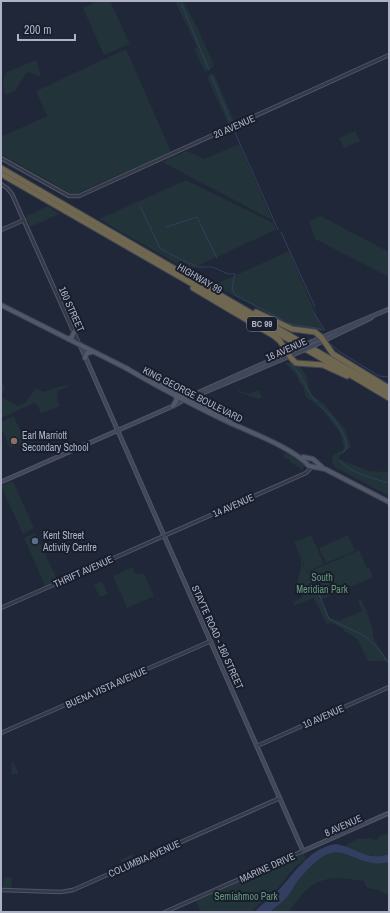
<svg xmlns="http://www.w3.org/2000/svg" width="390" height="913" font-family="'Archivo Narrow',sans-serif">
	<rect width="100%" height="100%" fill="#202738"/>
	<!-- green -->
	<g fill="#223339">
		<polygon points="98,1 110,1 130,44 104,55 83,8"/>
		<polygon points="175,1 183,1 196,25 214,65 211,68 205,72 194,49 197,47"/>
		<polygon points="126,49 171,152 78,193 70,193 1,154 1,137 47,116 36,91"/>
		<path d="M 36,60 L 41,75 L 39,76 L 27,72 L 15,91 L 6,95 C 2,89 2,78 7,72 Z"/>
		<polygon points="214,74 235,123 229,126 207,77"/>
		<polygon points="355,131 360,141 344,148 339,138"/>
		<polygon points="239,144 272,220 162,162 187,151 204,159"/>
		<polygon points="186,180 273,223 276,230 188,270 99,219"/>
		<polygon points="48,206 59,214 30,227 26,216"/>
		<polygon points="321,216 389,252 389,277 315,239 309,221"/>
		<polygon points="289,251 323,331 293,327 214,285"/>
		<path d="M 285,362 L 301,367 L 307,377 L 309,389 L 313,396 L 325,405 L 345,429 L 351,447 L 340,455 L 339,459 L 369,471 L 389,472 L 389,496 L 336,468 C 332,464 331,461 333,455 L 344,449 L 340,433 L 323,410 L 306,397 L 303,386 C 298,383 299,379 296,375 C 293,370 288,368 285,362 Z"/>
		<polygon points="1,379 5,389 1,397 18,406 25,403 36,388 43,392 62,386 69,386 58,391 57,399 60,406 41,414 38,406 34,403 1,418"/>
		<polygon points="235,382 240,391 249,394 259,390 262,397 258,399 239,392"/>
		<polygon points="14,416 25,442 10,448 1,428 1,422"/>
		<polygon points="287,452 304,462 305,465 303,470 290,462 290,460 284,457 283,459 284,455"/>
		<polygon points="12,481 13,481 34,528 23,534 1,486"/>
		<polygon points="35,533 57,579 56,581 45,586 24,538"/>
		<polygon points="311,535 324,564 307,572 294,542"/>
		<polygon points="348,535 355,551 326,563 319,548"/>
		<polygon points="359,550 367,568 369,568 373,577 321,600 329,617 339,621 362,611 358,600 361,599 367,612 373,631 373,636 377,645 389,661 368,661 357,639 344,631 344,629 331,623 327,624 316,603 313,598 294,606 293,602 303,597 297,584 301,566 301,560 307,573"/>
		<polygon points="133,567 135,573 144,574 154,596 127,608 113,576"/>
		<polygon points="102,581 108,594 100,597 94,585"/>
		<polygon points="13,761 18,772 18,774 11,774 12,762"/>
		<path d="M 389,834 L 389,854 C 372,860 359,852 344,846 L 357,839 L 372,838 L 375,841 L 381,835 Z"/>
		<polygon points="146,852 147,856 144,858 127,865 123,866 120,860 132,854 134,857"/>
		<path d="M 337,852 C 355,857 370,867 389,862 L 389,896 L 378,890 L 367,888 L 364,881 C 353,880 340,877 329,879 C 310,882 299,897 289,912 L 270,912 L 287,897 L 304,873 L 319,859 L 330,853 Z"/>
		<polygon points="303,853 306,859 295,867 277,889 255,908 253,912 201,912 196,901"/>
		<polygon points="4,877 12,877 11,889 3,888"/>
	</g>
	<!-- water -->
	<path fill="#323f60" d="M 336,844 C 356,847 367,862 389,854 L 389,862 C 370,867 359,858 341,853 C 324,848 304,873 295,885 C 292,889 290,894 286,898 C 282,903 275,907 270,912 L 255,912 C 259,905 268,901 274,895 C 292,878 307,848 336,844 Z"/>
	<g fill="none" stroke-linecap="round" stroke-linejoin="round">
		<!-- stream -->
		<g stroke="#323f60" stroke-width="1">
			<polyline points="182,5 209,70"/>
			<polyline points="211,75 232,125"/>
			<polyline points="233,128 278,230"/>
			<polyline points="140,206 160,248 168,253 198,267 207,267"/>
			<polyline points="166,227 197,217 217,258"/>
			<polyline points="281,232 315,307"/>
			<path d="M 209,267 C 216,267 220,271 226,273 C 229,275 232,273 235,274 L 232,288 L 235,295 L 283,320"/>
			<polyline points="314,313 324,329"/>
			<path d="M 287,323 C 299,327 312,326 324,330"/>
			<polyline points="330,344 340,352 379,376 389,377"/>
			<polyline points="290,363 298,372 312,397 317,402"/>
			<path d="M 319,405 C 331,414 345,431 347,447 L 343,453"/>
			<path d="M 340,460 C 345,471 377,480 389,483"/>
			<polyline points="312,574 318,592"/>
			<polyline points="319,594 329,619 365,636 377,647 389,664"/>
		</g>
		<!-- tertiary casing -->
		<g stroke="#515666" stroke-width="4.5">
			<g id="tertiary">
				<polyline points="1,158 69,196 79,196 389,55"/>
				<polyline points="1,184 7,188 12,194 79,344"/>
				<polyline points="1,230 24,220"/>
				<polyline points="1,608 306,473 312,467"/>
				<polyline points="1,733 211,641"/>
				<polyline points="257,746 389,687"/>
				<polyline points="1,890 61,892 73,890 280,798"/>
				<polyline points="165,912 303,851"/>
			</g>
		</g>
		<!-- secondary casing -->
		<g stroke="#515666" stroke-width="5">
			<g id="secondary">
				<polyline points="313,341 389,309"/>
				<polyline points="317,344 371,318"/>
				<polyline points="80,345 303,851 389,813"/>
				<polyline points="191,398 302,351"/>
				<polyline points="1,482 173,406 195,394 298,348"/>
			</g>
		</g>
		<!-- primary casing -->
		<g stroke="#3d4252" stroke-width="6">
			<g id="primary">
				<polyline points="1,305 128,369"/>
				<polyline points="68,339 72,337 74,332"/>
				<polyline points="85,358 87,353 92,352"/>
				<path d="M 126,368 C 158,387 191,404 224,420 C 247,431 294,448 309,466 L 325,469 L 389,502"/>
				<polyline points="147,378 230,420"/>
				<polyline points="198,403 197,400 200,395"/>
				<polyline points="173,406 177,399 175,395"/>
				<polyline points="303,457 313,459 322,467"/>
			</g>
		</g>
		<!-- motorway casing -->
		<g stroke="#3e4353" stroke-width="7">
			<g id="motorway">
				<polyline points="1,168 389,393"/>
				<polyline points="1,174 347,373 389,398"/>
				<polyline points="193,288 274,336 280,341 291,358 296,363 323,365 347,376"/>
				<polyline points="256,312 292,329 315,332 321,337 333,354 389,388"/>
			</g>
		</g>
		<!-- tertiary -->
		<use href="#tertiary" stroke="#333948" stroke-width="2.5"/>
		<!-- secondary -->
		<use href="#secondary" stroke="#41475b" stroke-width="3"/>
		<!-- primary -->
		<use href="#primary" stroke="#515869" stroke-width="4"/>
		<!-- motorway -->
		<use href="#motorway" stroke="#6f6750" stroke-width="5"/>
		<!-- secondary-bridge casing -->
		<g stroke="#515666" stroke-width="5" stroke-linecap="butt">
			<g id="secondary-bridge">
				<polyline points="298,348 313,341"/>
				<polyline points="302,351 317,344"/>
			</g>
		</g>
		<!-- secondary-bridge -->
		<use href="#secondary-bridge" stroke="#41475b" stroke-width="3"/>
	</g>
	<!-- markers -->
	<circle fill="#8d6e63" stroke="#191e2d" stroke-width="1.5" cx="14" cy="441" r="4"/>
	<circle fill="#5c6f8a" stroke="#191e2d" stroke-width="1.5" cx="35" cy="541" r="4"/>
	<g text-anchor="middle" stroke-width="4" stroke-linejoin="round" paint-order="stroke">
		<!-- shield labels -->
		<rect fill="#191e2d" stroke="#818697" stroke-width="1" x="247" y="317" width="30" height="14" rx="3"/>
		<g font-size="9" font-weight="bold" fill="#adb3c5">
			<text x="262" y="327">BC 99</text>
		</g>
		<!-- street labels -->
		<g font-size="10" fill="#adb3c5" stroke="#191e2d">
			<text transform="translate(234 126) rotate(-24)" y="4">20 AVENUE</text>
			<text transform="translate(200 278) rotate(30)" y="4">HIGHWAY 99</text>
			<text transform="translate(72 309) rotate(66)" y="4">160 STREET</text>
			<text transform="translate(286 349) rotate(-24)" y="4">16 AVENUE</text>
			<text transform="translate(193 394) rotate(27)" y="4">KING GEORGE BOULEVARD</text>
			<text transform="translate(233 505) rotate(-24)" y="4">14 AVENUE</text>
			<text transform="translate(83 571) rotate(-24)" y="4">THRIFT AVENUE</text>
			<text transform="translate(218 637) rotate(66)" y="4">STAYTE ROAD - 160 STREET</text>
			<text transform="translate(106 687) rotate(-24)" y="4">BUENA VISTA AVENUE</text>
			<text transform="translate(323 716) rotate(-24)" y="4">10 AVENUE</text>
			<text transform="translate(343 825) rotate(-24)" y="4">8 AVENUE</text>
			<text transform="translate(144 858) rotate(-24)" y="4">COLUMBIA AVENUE</text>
			<text transform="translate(267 867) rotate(-24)" y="4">MARINE DRIVE</text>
		</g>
		<!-- poi labels -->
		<g font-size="10" fill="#adb3c5" stroke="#191e2d" text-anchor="start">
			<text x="22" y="439">Earl Marriott<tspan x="22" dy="12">Secondary School</tspan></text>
			<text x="43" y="539">Kent Street<tspan x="43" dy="12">Activity Centre</tspan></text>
		</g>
		<!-- park labels -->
		<g font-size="10" fill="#659677" stroke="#191e2d">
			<text x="322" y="581">South<tspan x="322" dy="12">Meridian Park</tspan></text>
			<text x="246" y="900">Semiahmoo Park</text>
		</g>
	</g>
	<!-- border -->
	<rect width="390" height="913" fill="none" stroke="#adb3c5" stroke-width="4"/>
	<!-- scale -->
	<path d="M18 34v6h57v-6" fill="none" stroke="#adb3c5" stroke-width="2"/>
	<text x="24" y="34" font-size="12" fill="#adb3c5" stroke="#191e2d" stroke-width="3" paint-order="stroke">200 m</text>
</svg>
